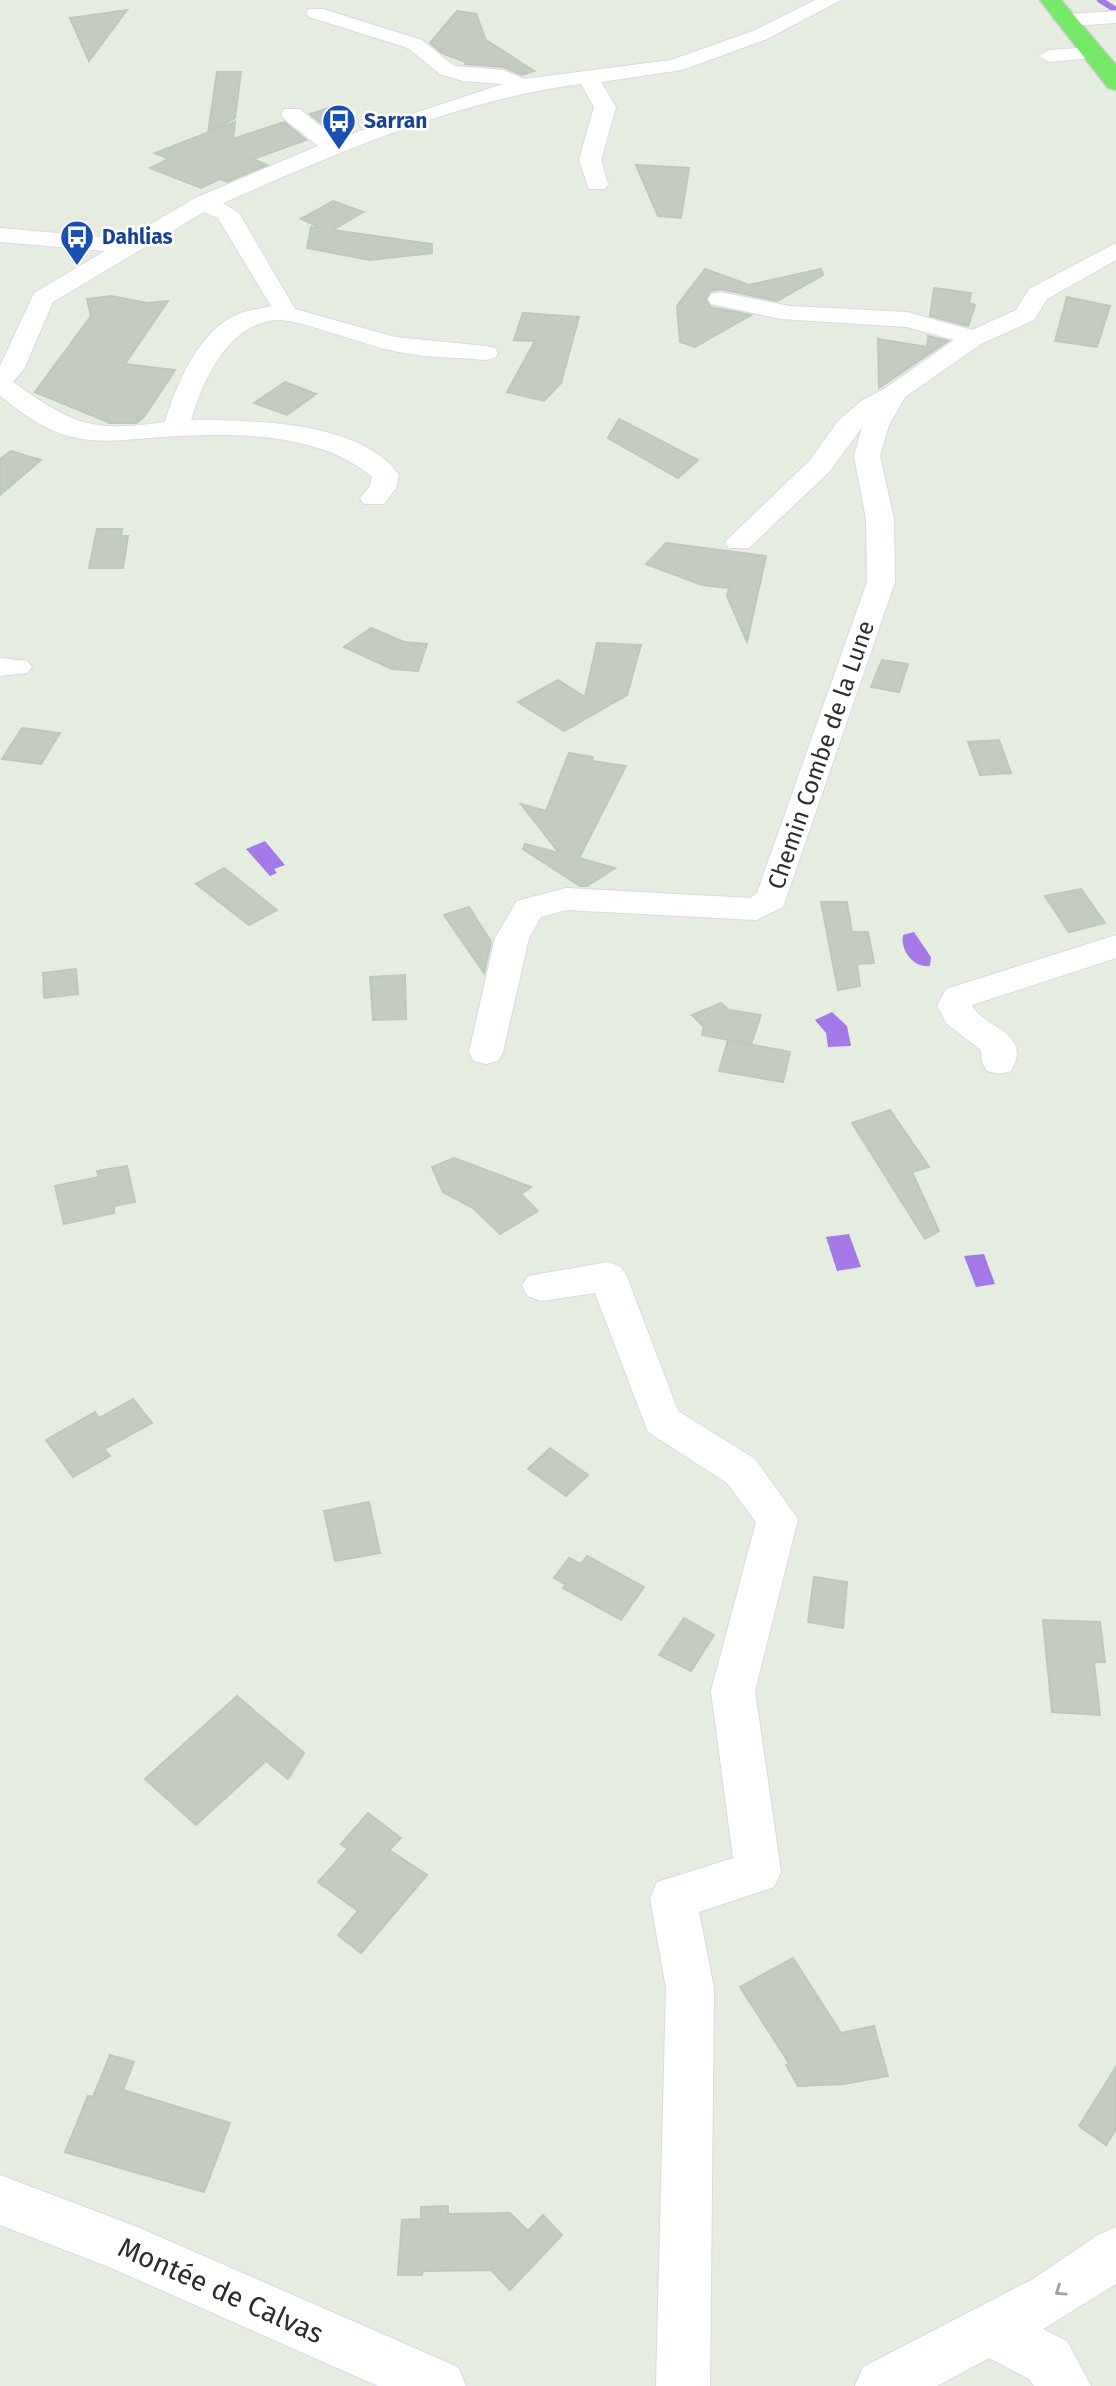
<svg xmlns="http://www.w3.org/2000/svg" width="1116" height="2386" font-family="'Fira Sans',sans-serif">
	<rect width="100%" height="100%" fill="#e4ede0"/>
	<!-- water -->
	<g fill="#a679e9">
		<polygon points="265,841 285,865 274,869 277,873 270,876 246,849"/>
		<path d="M 914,932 L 931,957 L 930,966 C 913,968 900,950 903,935 Z"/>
		<polygon points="832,1012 847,1026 851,1046 828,1047 826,1033 815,1020"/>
		<polygon points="849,1234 861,1267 837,1271 826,1237"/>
		<polygon points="984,1254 995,1284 976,1287 964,1256"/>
	</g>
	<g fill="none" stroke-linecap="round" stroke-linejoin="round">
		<!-- stream -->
		<polyline stroke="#a679e9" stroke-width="6" points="1100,0 1116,10"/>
	</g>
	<!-- building -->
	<g fill="#c4ccc2" stroke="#bdc9ba" stroke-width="2">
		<polygon points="127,10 89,61 70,18"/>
		<polygon points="457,11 476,14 486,40 534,71 522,75 503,67 465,64 466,62 442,53 430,43"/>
		<polygon points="217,72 241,72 235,118 208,133"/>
		<polygon points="331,107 338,129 331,131 310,114"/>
		<polygon points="235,122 233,139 284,122 306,140 253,159 267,165 227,182 220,179 201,188 150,168 169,159 155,153"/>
		<polygon points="636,165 689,168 681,218 658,216"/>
		<polygon points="333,201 363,212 333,230 432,244 432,253 370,260 307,248 311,227 321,228 301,219"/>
		<polygon points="705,269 749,285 821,269 823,275 777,301 721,289 710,291 706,300 710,307 751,315 695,347 680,342 677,306"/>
		<polygon points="934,288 971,293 969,303 975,305 968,326 930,316"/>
		<polygon points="111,296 148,303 168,301 125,364 175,370 144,417 136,423 110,423 35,392 91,316 87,299"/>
		<polygon points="1067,297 1110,306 1097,347 1055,341"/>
		<polygon points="523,313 579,317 561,383 544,401 507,392 535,341 514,340"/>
		<polygon points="928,336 948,341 879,388 878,339 927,347"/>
		<polygon points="285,382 316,394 287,415 254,403"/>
		<polygon points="619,419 698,460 678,478 608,438"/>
		<polygon points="11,451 41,460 0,495 0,459"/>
		<polygon points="97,529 122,529 121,536 128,536 123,568 89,568"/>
		<polygon points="666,543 766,556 747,642 727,596 729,588 702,585 646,564"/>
		<polygon points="371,628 404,642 427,644 418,671 392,669 344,647"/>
		<polygon points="597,643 641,645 627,695 564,731 518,702 558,680 585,697"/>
		<polygon points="882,660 908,664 899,692 871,687"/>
		<polygon points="22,728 60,733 41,764 2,759"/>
		<polygon points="999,740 1011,773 980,775 968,742"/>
		<polygon points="569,753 593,757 592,761 626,766 579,858 615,868 587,886 580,886 523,849 525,844 559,853 521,804 546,811"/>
		<polygon points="224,868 277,910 249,925 196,884"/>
		<polygon points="1081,889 1105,923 1069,932 1045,896"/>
		<polygon points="821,902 847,902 852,932 868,932 874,963 857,964 860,986 838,990"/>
		<polygon points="469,907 491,942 484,973 444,915"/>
		<polygon points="76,969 78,994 44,998 43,973"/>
		<polygon points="405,975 406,1019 373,1020 370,977"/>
		<polygon points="721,1003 729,1010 761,1015 751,1044 702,1035 704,1027 692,1015"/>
		<polygon points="728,1040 790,1052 783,1082 719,1071"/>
		<polygon points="890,1110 929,1167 912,1172 939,1231 925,1239 852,1123"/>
		<polygon points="454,1158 531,1187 521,1194 538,1211 500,1234 473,1208 443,1192 432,1167"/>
		<polygon points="127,1166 135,1202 114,1206 114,1213 64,1224 55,1186 99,1177 97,1171"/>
		<polygon points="133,1399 152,1423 104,1449 110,1456 73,1477 46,1440 95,1412 99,1418"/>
		<polygon points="550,1448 588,1475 566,1496 528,1469"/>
		<polygon points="369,1502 380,1553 335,1561 324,1511"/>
		<polygon points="587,1556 644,1587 621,1620 563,1588 566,1585 554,1578 569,1558 581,1564"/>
		<polygon points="814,1577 847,1582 843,1628 808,1622"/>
		<polygon points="684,1618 714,1635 691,1671 659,1655"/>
		<polygon points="1043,1620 1100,1622 1105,1662 1094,1662 1100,1715 1052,1712"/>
		<polygon points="237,1696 304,1753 288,1779 266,1761 196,1825 145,1779"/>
		<polygon points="368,1813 401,1838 389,1850 427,1875 361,1953 338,1935 358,1911 318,1882 348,1849 341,1844"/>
		<polygon points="793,1958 841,2033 874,2026 888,2076 844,2084 798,2086 786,2065 789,2063 740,1987"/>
		<polygon points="110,2055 134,2062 123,2090 230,2123 204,2192 65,2152 88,2096 93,2097"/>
		<polygon points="1116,2067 1116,2129 1106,2145 1079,2126"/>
		<polygon points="448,2206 448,2214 510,2213 528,2231 543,2215 562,2235 510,2290 491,2270 423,2271 422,2275 398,2275 402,2220 421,2219 421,2207"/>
	</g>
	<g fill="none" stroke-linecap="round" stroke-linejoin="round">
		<!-- minor casing -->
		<g stroke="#e3d5e4" stroke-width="2">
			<g id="minor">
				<path d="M 815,0 L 841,0 L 767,39 L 682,70 L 601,82 L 616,107 L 601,160 L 608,184 L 605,189 L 589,189 L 579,160 L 594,107 L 581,84 C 456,100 338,153 223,203 L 239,213 L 295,309 L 395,337 L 486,346 L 495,348 L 498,353 L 495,358 L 486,360 C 455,357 421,358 390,350 C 365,345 296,318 276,320 C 228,324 203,380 191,420 C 250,420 362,421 399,475 L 396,488 L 384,504 L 364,504 L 360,498 L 370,486 L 372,477 C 322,434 242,433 179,436 C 141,437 107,446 68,436 C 42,429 21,412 0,396 L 0,366 L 34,293 L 105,251 L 0,242 L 0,228 L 126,239 L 195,198 L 318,146 L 284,119 L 281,114 L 284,109 L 300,109 L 336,139 L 503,84 L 463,81 L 440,74 L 408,48 L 309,17 L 306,13 L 309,9 L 323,9 L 422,40 L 454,66 L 503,70 L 524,79 L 671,60 L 753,31 ZM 204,212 L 218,218 L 271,306 C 260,309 248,310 238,314 C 199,330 176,385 165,422 C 90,433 73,424 13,382 L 24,369 L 53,302 Z"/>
				<polygon points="1116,11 1116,23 1068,26 1058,20 1068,14"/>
				<polygon points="1095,47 1105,53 1102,57 1049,62 1039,56 1049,50"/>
				<polygon points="1116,243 1116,260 1047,299 1034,320 981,344 905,397 889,425 880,456 894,519 895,582 783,907 756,920 566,910 541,917 529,938 503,1052 498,1061 486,1064 474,1061 469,1052 495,938 517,901 566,888 750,898 757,893 867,582 866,519 854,456 862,427 830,471 749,548 729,548 725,542 811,459 837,422 861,401 884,389 954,340 907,327 781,319 711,304 708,299 711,294 720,292 790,306 907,312 972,330 1016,310 1029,289"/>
				<polygon points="0,658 27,661 32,667 27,673 0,676"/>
				<path d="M 1116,935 L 1116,958 L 972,1005 C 982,1028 1034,1032 1011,1071 L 999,1074 L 987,1071 L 982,1062 L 981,1050 L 947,1024 L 937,1006 L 946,989 Z"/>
				<polygon points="608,1262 621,1267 627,1277 678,1411 755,1459 798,1519 755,1691 781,1872 774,1887 699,1912 714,1988 710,2386 656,2386 666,1988 650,1898 657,1882 733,1858 711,1691 756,1522 727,1483 648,1432 595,1293 541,1301 528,1296 522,1286 528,1276"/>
				<polygon points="0,2175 135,2226 458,2367 466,2386 378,2386 109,2267 0,2225"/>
				<polygon points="1116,2227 1116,2284 1043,2329 1067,2341 1091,2386 1034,2386 1029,2379 989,2358 937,2386 855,2386 863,2367 1033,2279 1098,2235"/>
			</g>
		</g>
		<!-- major casing -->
		<g stroke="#cdcdcd" stroke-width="3">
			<polygon id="major" points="1040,0 1061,0 1116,65 1116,90 1108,88"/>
		</g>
		<!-- minor -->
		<use href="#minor" fill="#fff" fill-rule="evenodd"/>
		<!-- major -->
		<use href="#major" fill="#76ea68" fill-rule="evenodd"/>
	</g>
	<!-- one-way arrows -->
	<defs><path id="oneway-chevron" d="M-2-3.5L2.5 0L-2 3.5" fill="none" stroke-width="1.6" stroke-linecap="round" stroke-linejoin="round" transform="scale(1.75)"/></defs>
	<use stroke="#a0a0a0" href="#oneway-chevron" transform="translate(1060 2291) rotate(146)"/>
	<!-- icons -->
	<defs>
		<g id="bus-pin" transform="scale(1.75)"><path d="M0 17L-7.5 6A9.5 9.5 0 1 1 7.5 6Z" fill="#1a4fb4" stroke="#fff"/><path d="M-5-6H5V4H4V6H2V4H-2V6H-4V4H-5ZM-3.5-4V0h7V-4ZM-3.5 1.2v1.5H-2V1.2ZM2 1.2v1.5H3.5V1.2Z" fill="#fff"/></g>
	</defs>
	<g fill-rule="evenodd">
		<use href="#bus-pin" x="339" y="121"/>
		<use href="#bus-pin" x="77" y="237"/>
	</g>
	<g text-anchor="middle" stroke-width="5" stroke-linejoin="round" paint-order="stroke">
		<!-- far-transit labels -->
		<g font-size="21" font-weight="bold" fill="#164399" stroke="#fff" text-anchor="start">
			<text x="364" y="128">Sarran</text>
			<text x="102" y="244">Dahlias</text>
		</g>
		<!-- street labels -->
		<g font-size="24" fill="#2d2d2d" stroke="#fff">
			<text transform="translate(821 755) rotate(-71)" y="8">Chemin Combe de la Lune</text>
		</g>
		<!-- near-street labels -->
		<g font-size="28" fill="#2d2d2d" stroke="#fff">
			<text transform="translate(221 2290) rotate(24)" y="10">Montée de Calvas</text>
		</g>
	</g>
</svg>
